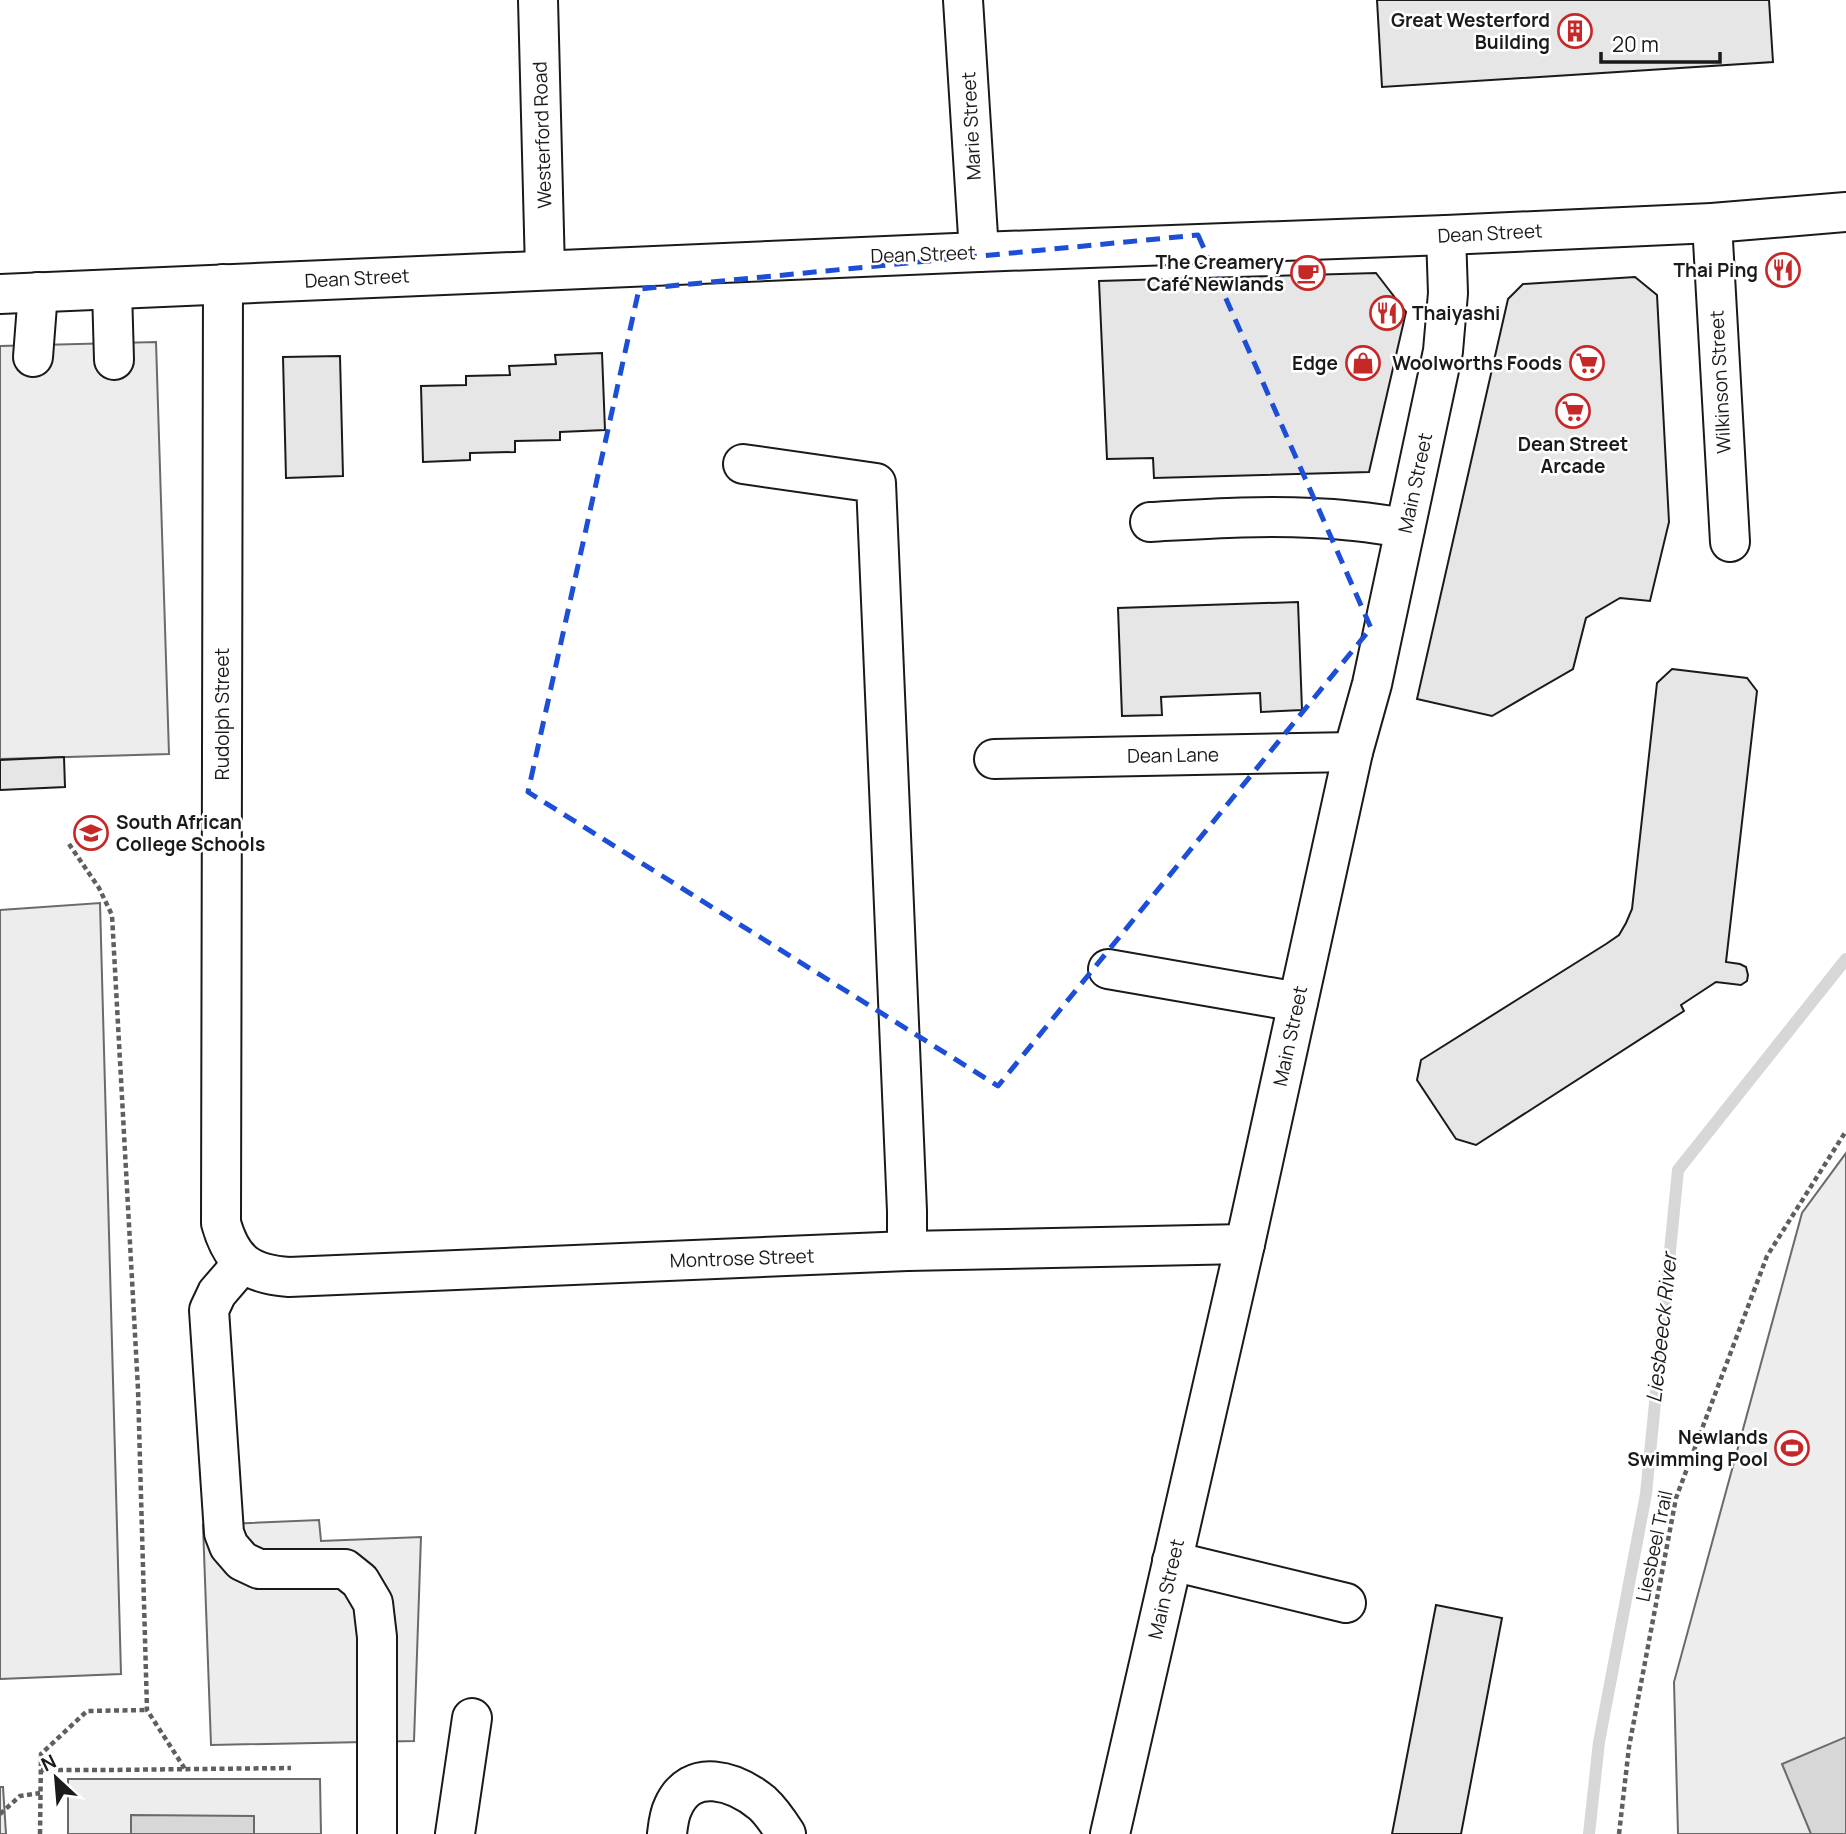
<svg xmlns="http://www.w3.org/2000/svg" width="1846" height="1834" font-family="Manrope,sans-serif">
	<rect width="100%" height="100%" fill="#fff"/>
	<!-- built -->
	<g fill="#ededed" stroke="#6a6a6a" stroke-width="2">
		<polygon points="156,342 169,754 0,759 0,346"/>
		<polygon points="100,903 121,1674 0,1679 0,910"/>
		<polygon points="1846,1153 1846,1834 1678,1834 1674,1682 1802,1213"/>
		<polygon points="319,1520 321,1541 421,1537 414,1741 211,1745 203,1525"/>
		<polygon points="68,1779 320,1779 321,1834 68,1834"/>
		<polygon points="0,1787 3,1787 6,1834 0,1834"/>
	</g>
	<!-- water -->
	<g fill="#d7d7d7" stroke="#6a6a6a" stroke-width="2">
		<polygon points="1846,1737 1846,1834 1811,1834 1782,1764"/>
		<polygon points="131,1815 254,1816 254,1834 131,1834"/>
	</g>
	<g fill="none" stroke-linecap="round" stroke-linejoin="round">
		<!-- stream -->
		<polyline stroke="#d7d7d7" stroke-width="12" points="1589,1834 1599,1742 1646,1494 1678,1170 1846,959"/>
	</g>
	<!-- building -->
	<g fill="#e6e6e6" stroke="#1a1a1a" stroke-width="2">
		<polygon points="1377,0 1769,0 1773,62 1382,87"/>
		<polygon points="1376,273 1406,312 1369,472 1154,478 1153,458 1107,459 1099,281"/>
		<polygon points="1635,277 1657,295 1669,522 1650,601 1620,598 1586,618 1573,669 1492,716 1417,699 1508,299 1523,284"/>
		<polygon points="602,353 605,430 560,432 560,440 515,441 515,452 470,453 470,460 423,462 421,386 466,385 466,376 510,375 509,366 556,364 555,355"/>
		<polygon points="340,356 343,476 286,478 283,357"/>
		<polygon points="1298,602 1302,710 1261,712 1260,693 1161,697 1162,715 1122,716 1118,608"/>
		<polygon points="1672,669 1747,678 1757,691 1726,962 1740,964 1746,967 1748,975 1747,981 1741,985 1716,982 1681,1005 1684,1011 1476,1145 1456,1139 1417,1080 1421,1060 1606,944 1619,935 1626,923 1632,909 1657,683"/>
		<polygon points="64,757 65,787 0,790 0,760"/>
		<polygon points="1436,1605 1502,1618 1461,1834 1392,1834"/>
	</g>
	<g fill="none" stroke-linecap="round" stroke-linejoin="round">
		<!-- minor casing -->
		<g stroke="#1a1a1a" stroke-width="42">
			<g id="minor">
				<polyline points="538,0 545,270"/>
				<polyline points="963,0 979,252"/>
				<polyline points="1712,223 1730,542"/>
				<path d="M 223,284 L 221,1223 C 232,1262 249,1274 289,1277 L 907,1251 L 1245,1244"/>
				<polyline points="112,290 114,360"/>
				<polyline points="0,294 979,252 1446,235 1712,223 1846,212"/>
				<polyline points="33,357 38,292"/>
				<polyline points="743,464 876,483 907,1211 907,1251"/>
				<path d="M 1150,522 C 1204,519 1259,515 1313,518 C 1344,519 1374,523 1405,528"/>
				<polyline points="994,759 1353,752"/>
				<polyline points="1108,969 1298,1002"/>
				<polyline points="242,1264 217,1293 209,1310 224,1533 229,1546 242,1561 259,1569 345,1569 360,1581 373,1603 377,1637 377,1834"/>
				<polyline points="1172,1561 1346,1603"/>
				<polyline points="455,1834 472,1718"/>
				<path d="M 667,1834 C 668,1825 669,1815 673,1807 C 691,1766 735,1781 762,1803 C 772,1812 779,1823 786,1834"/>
				<polyline points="1110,1834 1245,1244 1353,752 1372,684 1443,351 1448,293 1446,235"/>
			</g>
		</g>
		<!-- path -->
		<g stroke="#5f5f5f" stroke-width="4.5" stroke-dasharray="5 3.5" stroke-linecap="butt">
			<polyline points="69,844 99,888 112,915 138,1389 147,1710 185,1769"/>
			<polyline points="41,1770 106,1770 291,1768"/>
			<polyline points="0,1814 20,1796 40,1793"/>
			<polyline points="40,1834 41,1754 87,1711 147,1710"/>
			<polyline points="1619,1834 1629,1747 1676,1498 1767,1256 1846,1131"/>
		</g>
		<!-- minor -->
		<use href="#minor" stroke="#fff" stroke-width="38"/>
	</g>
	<!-- marked area -->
	<path fill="none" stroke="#1d4ed8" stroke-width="5" stroke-dasharray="14 9" stroke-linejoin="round" d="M 1198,235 L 1371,628 L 998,1086 L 528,792 L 639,289 Z"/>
	<!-- icons -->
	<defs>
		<g id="building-ring" transform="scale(1.75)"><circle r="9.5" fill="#fff" stroke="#c62828" stroke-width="1.5"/><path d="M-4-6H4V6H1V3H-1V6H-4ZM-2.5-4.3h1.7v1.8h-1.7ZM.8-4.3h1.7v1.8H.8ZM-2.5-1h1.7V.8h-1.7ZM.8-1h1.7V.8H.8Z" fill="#c62828"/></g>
		<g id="restaurant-ring" transform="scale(1.75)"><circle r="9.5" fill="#fff" stroke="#c62828" stroke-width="1.5"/><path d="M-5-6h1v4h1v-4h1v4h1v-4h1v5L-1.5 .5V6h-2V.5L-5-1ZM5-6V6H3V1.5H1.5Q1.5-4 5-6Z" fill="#c62828"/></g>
		<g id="cafe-ring" transform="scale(1.75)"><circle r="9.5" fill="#fff" stroke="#c62828" stroke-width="1.5"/><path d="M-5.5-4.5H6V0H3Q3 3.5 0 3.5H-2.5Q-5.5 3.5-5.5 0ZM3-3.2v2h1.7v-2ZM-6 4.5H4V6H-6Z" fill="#c62828"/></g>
		<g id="shop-ring" transform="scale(1.75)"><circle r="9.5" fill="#fff" stroke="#c62828" stroke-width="1.5"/><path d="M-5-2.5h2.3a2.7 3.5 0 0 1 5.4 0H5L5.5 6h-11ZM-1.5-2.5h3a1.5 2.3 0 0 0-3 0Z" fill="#c62828"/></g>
		<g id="supermarket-ring" transform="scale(1.75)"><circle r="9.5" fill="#fff" stroke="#c62828" stroke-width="1.5"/><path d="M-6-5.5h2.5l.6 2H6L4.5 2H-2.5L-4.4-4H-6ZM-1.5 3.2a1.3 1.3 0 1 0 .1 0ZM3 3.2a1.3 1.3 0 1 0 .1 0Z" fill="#c62828"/></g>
		<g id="school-ring" transform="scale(1.75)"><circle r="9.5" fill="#fff" stroke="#c62828" stroke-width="1.5"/><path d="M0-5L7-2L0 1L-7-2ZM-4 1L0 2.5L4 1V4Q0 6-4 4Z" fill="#c62828"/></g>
		<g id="stadium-ring" transform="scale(1.75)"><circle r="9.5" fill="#fff" stroke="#c62828" stroke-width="1.5"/><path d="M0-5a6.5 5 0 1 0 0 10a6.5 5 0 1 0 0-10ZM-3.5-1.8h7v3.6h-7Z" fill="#c62828"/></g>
	</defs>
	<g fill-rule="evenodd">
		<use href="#building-ring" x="1575" y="31"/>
		<use href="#restaurant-ring" x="1783" y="270"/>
		<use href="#cafe-ring" x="1308" y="273"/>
		<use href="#restaurant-ring" x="1387" y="313"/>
		<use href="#shop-ring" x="1363" y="363"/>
		<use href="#supermarket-ring" x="1587" y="363"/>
		<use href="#supermarket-ring" x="1573" y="411"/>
		<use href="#school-ring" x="91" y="833"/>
		<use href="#stadium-ring" x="1792" y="1448"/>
	</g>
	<g text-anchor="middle" stroke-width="5" stroke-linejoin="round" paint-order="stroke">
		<!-- poi labels -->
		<g font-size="19" font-weight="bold" fill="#1a1a1a" stroke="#fff" text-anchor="end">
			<text x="1550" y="27">Great Westerford<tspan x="1550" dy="22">Building</tspan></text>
			<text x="1284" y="269">The Creamery<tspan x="1284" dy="22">Café Newlands</tspan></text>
			<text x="1758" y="277">Thai Ping</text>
			<text x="1412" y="320" text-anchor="start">Thaiyashi</text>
			<text x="1338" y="370">Edge</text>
			<text x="1562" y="370">Woolworths Foods</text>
			<text x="1573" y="451" text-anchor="middle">Dean Street<tspan x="1573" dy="22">Arcade</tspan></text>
			<text x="116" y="829" text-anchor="start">South African<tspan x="116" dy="22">College Schools</tspan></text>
			<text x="1768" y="1444">Newlands<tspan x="1768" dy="22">Swimming Pool</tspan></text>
		</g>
		<!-- street labels -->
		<g font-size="19" fill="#1a1a1a" stroke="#fff">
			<text transform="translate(971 126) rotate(-93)" y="7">Marie Street</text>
			<text transform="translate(542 135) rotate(-92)" y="7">Westerford Road</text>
			<text transform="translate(1490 233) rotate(-3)" y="7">Dean Street</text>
			<text transform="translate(923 254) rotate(-2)" y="7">Dean Street</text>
			<text transform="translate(357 278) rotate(-3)" y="7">Dean Street</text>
			<text transform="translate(1720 382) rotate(-93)" y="7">Wilkinson Street</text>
			<text transform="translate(1415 483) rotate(-78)" y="7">Main Street</text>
			<text transform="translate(222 714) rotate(-90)" y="7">Rudolph Street</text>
			<text transform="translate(1173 755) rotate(-1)" y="7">Dean Lane</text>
			<text transform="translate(1290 1036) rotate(-78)" y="7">Main Street</text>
			<text transform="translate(742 1258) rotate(-2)" y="7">Montrose Street</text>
			<text transform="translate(1654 1546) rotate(-78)" y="7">Liesbeel Trail</text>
			<text transform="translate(1166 1589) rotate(-77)" y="7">Main Street</text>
		</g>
		<!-- water labels -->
		<g font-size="21" font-style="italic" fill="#1a1a1a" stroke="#fff">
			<text transform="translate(1662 1328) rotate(-84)" y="7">Liesbeeck River</text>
		</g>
	</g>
	<!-- north arrow -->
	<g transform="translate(56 1778) rotate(334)" stroke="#ffffff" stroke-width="5" paint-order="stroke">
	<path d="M0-5L12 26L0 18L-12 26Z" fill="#1a1a1a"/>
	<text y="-10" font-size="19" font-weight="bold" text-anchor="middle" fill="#1a1a1a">N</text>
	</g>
	<!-- scale -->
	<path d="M1601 52v10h119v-10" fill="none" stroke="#1a1a1a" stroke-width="3.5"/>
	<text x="1612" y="52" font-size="21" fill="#1a1a1a" stroke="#ffffff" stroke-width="5" paint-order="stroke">20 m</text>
</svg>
